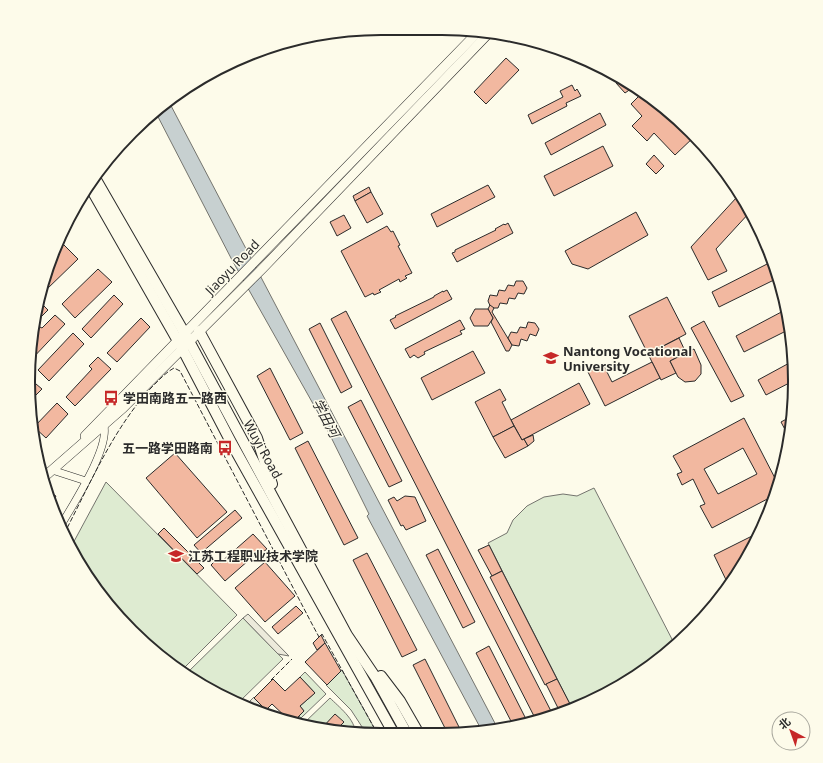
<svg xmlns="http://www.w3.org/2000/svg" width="823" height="763" font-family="'Noto Sans','Noto Sans SC',sans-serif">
	<rect width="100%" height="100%" fill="#fdfbea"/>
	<!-- green -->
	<g fill="#deebd1" stroke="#74746e">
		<polygon points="106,482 237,615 181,671 168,661 99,592 88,578 71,547"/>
		<polygon points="594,488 675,645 638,676 597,697 591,696 571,706 488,543 507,533 513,520 527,506 544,497 563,494 577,496"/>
		<polygon points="243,618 283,659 238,703 205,688 186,674"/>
		<polygon points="342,670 377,733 366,733 351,710 326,685"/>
		<polygon points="305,672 326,694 301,718 299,716 304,711 300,706 315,693 300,677"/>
		<path d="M 330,698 C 338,706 356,720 355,733 L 335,732 L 303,724 Z"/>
	</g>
	<!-- parking -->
	<g fill="#eceadb" stroke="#74746e">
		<polygon points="248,614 289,656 278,654 243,618"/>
		<polygon points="254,697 273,718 245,706"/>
	</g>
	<!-- water -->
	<polygon fill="#c7d0d0" stroke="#74746e" points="168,100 498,729 482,731 367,516 369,514 325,425 232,260 155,111"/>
	<!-- building -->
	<g fill="#f2b8a0" stroke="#2b2b2b" fill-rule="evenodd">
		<polygon points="506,58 519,70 486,104 474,92"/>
		<polygon points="619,78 635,86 625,93 616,83"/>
		<polygon points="572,85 575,91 577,89 581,96 566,103 567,106 532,124 528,115 563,97 560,91"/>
		<polygon points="643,92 695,136 675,155 654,133 647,141 632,126 642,116 631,104"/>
		<polygon points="600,113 606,125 551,155 545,143"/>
		<polygon points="603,146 613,166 554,196 544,176"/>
		<polygon points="654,155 664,166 656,174 646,164"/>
		<polygon points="488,185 495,197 437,227 431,214"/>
		<polygon points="369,187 371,192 355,201 353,196"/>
		<polygon points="371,192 383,214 367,223 355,201"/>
		<polygon points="737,197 746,206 750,212 716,249 727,271 708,280 691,247"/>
		<polygon points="636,212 648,235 588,269 572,264 565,251"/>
		<polygon points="344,215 351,228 337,236 330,222"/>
		<polygon points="508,223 513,233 457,262 452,253 455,252 455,250 496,230 495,229 504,224 505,225"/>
		<polygon points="387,226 391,232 393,231 400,245 398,246 412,273 405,276 407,278 400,282 399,279 379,290 381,292 374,295 373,293 365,297 341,251"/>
		<polygon points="60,241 78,259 46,290 42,286"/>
		<polygon points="773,261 778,278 719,307 712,292"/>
		<polygon points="98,269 112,282 75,318 62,304"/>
		<polygon points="516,281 523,281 527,288 524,294 518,293 515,299 509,298 507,304 500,303 498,308 491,308 488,301 490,295 497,296 499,290 505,291 508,285 514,286"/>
		<polygon points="447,290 452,299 395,329 390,320 396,317 395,316 434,297 434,296 443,291 443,292"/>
		<polygon points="114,295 123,304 91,338 82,329"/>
		<polygon points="667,297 686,334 648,354 629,316"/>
		<polygon points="41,303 48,310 34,324 37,307"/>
		<polygon points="490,305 494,308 492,312 512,345 509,351 506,351 491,322 493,318 488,309"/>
		<polygon points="475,309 488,309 493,318 488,326 474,326 470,318"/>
		<polygon points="787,309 790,329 744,352 736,336"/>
		<polygon points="346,311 553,715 551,716 536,720 331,319"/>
		<polygon points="55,315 65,324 29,362 33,335 40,327 42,328"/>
		<polygon points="141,318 150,327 117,362 107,353"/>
		<polygon points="460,320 465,329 460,331 462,334 424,352 425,354 418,358 414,355 410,358 405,349"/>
		<polygon points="704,321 744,396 731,402 691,328"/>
		<polygon points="528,322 535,323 539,329 536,336 530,334 527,341 521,339 519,346 512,345 508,338 511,332 517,333 520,327 526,328"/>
		<polygon points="320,323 352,387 341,393 309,329"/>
		<polygon points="73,333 84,344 49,381 38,370"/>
		<polygon points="679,338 686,353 670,361 676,373 661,380 648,354"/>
		<polygon points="694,349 701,365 701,374 695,381 685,382 678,377 670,361"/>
		<polygon points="473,351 485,373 432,400 421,378"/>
		<polygon points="98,357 111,369 75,406 66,397 92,369 89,366"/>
		<polygon points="793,361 795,380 766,395 758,380"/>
		<polygon points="652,362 660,378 605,406 588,372 603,364 612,382"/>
		<polygon points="270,368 303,433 290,440 257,376"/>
		<polygon points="30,379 42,389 31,400"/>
		<polygon points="579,383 590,404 522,440 511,420"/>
		<polygon points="500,389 506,400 502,402 514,426 493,437 475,402"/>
		<polygon points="361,400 402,481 389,487 348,407"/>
		<polygon points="57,403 68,414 46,438 34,427"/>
		<polygon points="792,416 790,437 789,437 781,422"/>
		<path d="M 744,418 L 778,484 L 775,495 L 712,528 L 700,506 L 705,504 L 693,479 L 682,485 L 677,474 L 682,472 L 673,456 ZM 743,448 L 757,474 L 718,494 L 704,469 Z"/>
		<polygon points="514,426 522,440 524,439 528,446 505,458 493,437"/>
		<polygon points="533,435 534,441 528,446 524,439"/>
		<polygon points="308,441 358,538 344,545 295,448"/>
		<polygon points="175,453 227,512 197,538 146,478"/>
		<polygon points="47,492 56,496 51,505"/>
		<polygon points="405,496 415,497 426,521 406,530 403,525 401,526 388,500 394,497 397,501"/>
		<polygon points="235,510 242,518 201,553 194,545"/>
		<polygon points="164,528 204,568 197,574 158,534"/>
		<polygon points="760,532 735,578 729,586 714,555"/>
		<polygon points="253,534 267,549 259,555 257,553 225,581 211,565 217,559 220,563"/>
		<polygon points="489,545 502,571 492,576 478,550"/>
		<polygon points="438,549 475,622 463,628 426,555"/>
		<polygon points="367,553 417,650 402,657 353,560"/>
		<polygon points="265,562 295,596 265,622 235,588"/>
		<polygon points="502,571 557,679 545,685 490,577"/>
		<polygon points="296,606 303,613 278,634 272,627"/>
		<polygon points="321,635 325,643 317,650 313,643"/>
		<polygon points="325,643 341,671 327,685 305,662"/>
		<polygon points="489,646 528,723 514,727 476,653"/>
		<polygon points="425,659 462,733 448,734 413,665"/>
		<polygon points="300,677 315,693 300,706 304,711 293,722 287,721 288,719 272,704 266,710 254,698 273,679 285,691"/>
		<polygon points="557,679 571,706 560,712 546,684"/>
		<polygon points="335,714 344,722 341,725 348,732 321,729"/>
	</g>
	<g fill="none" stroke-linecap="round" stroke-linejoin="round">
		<!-- minor casing -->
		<g stroke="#2b2b2b" stroke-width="8">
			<g id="minor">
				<polyline points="52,470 86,481"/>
				<path d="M 60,527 C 73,504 109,450 104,426"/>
			</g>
		</g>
		<!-- tertiary casing -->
		<g stroke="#2b2b2b" stroke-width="10">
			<g id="tertiary">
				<polyline points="85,436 477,33"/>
				<polyline points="43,478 123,408 263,268 488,34"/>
			</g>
		</g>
		<!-- secondary casing -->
		<g stroke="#2b2b2b" stroke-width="12">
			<g id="secondary">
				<polyline points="95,178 189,341 347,635 376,678 407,734"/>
				<polyline points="89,185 182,348 232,444 394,734"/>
				<polyline points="199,331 257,438 272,484"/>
				<polyline points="381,676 400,701 419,734"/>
			</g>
		</g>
		<!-- minor -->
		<use href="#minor" stroke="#fdfbea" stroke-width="7"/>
		<!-- tertiary -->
		<use href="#tertiary" stroke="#fdfbea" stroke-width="9"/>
		<!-- secondary -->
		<use href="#secondary" stroke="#fdfbea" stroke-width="10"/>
		<!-- fence -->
		<g stroke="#2b2b2b" stroke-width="1" stroke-dasharray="5 2" stroke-linecap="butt">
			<path d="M 64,534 C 90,484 113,429 151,388 C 159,380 165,373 174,368 L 180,371 L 312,624 L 319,637 L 322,634 L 377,733"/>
			<polyline points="271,680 292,659"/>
		</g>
	</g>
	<!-- icons -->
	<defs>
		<g id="university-bare" transform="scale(1.2)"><path d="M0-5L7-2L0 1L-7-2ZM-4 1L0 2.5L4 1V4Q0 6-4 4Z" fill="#c62828" stroke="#fdfbea" stroke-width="2.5" paint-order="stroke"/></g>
		<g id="bus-bare" transform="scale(1.2)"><path d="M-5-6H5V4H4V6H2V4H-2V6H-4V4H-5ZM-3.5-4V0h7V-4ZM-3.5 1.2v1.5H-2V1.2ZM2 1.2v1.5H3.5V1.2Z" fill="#c62828" stroke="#fdfbea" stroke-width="2.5" paint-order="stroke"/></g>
	</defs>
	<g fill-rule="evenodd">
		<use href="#university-bare" x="551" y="358"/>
		<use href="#bus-bare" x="111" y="398"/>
		<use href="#bus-bare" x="225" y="448"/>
		<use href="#university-bare" x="176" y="556"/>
	</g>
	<g text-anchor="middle" stroke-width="3" stroke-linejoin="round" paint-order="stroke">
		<!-- street labels -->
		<g font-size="13" fill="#2b2b2b" stroke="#fdfbea">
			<text transform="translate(232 267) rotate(-46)" y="5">Jiaoyu Road</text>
			<text transform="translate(263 449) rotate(61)" y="5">Wuyi Road</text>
		</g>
		<!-- poi labels -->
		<g font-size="13" font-weight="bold" fill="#2b2b2b" stroke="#fdfbea" text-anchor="start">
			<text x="563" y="356">Nantong Vocational<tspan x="563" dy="15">University</tspan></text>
			<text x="123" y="403">学田南路五一路西</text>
			<text x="213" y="453" text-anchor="end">五一路学田路南</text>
			<text x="188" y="561">江苏工程职业技术学院</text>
		</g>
		<!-- water labels -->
		<g font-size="14" font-style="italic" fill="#2b2b2b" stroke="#fdfbea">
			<text transform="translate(326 418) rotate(62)" y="5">学田河</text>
		</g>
	</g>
	<!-- crop -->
	<path d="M0 0H823V763H0ZM381 35H442A346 346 0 0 1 788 381V382A346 346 0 0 1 442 728H381A346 346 0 0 1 35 382V381A346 346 0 0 1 381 35Z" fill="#fdfbea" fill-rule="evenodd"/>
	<path fill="none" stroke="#2b2b2b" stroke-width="2" d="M381 35H442A346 346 0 0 1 788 381V382A346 346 0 0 1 442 728H381A346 346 0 0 1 35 382V381A346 346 0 0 1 381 35Z"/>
	<!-- north arrow -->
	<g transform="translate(791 731) rotate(319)"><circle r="19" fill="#fdfbea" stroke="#a9a89e"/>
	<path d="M0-3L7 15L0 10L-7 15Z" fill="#c62828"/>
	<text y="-6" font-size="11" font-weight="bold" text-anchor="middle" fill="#2b2b2b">北</text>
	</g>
</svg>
